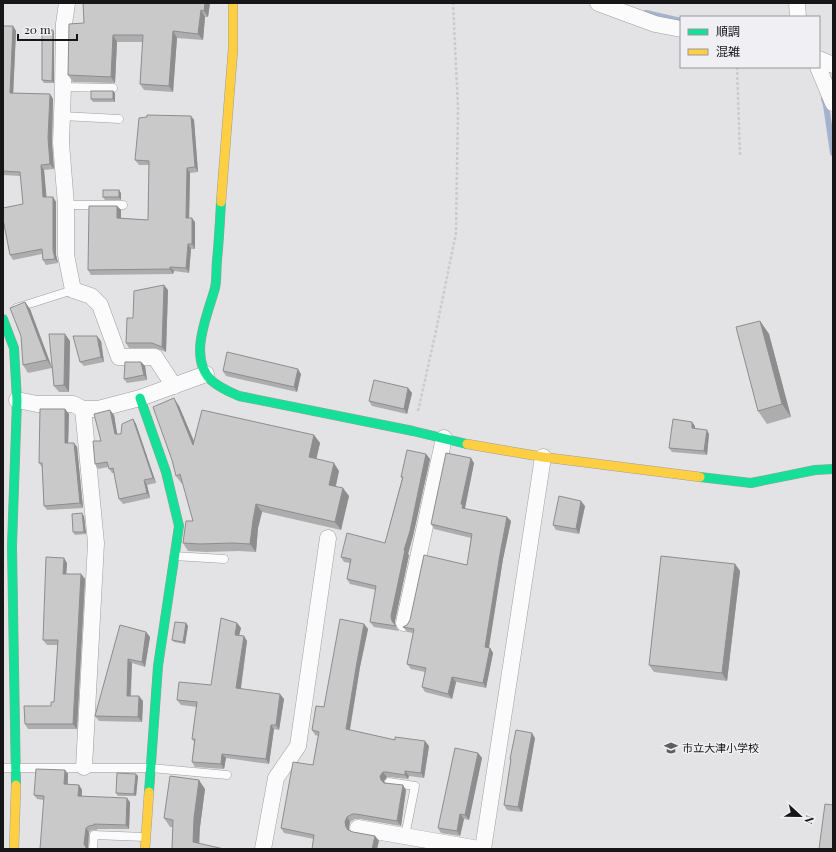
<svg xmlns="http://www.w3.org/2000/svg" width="836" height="852" font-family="'Playfair Display','Noto Sans JP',serif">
	<rect width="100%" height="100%" fill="#e3e2e5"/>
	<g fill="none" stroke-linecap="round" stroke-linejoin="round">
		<!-- stream -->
		<g stroke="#a5b2ce" stroke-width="6">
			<polyline points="646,13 681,21"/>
			<polyline points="824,99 826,105 833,153"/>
		</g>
		<!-- lane casing -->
		<g stroke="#9e9da0" stroke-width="9">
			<g id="lane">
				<polyline points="63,87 113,88"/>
				<polyline points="62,116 119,119"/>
				<polyline points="66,205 123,205"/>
				<polyline points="16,308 73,290"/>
				<polyline points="174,556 224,559"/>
				<polyline points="3,768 151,768 227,775"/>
				<polyline points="389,782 415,786 405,836"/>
				<polyline points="93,849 94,835 145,837"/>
			</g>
		</g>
		<!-- street casing -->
		<g stroke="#9e9da0" stroke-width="17">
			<g id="street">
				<polyline points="67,3 64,24 63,87 61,143 66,205 66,255 73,290 91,296 100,305 119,357 155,357 174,386"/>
				<polyline points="598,3 655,24 681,29"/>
				<polyline points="797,3 798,17"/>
				<polyline points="819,59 833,65"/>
				<polyline points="818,67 833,103"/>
				<polyline points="17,400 37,404 73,404 83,409 98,409 140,398 206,374"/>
				<polyline points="83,409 96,543 84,767"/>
				<polyline points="404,623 444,438"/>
				<polyline points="358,828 479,849"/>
				<polyline points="263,849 276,778 298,746 328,538"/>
				<polyline points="483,849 543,457"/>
			</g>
		</g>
		<!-- fast casing -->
		<g stroke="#9e9da0" stroke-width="10">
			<g id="fast">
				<path d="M 221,202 C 220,221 219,241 217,260 C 216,269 217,279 215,288 C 208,314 187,358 212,381 C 220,388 230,392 239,396 L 413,431 L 467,444"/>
				<polyline points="3,319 14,348 17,400 12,546 16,785"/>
				<polyline points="140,398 166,472 179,526 158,666 149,792"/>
				<polyline points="700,477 751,483 815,470 833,469"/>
			</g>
		</g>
		<!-- slow casing -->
		<g stroke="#9e9da0" stroke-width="10">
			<g id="slow">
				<polyline points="221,202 233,49 233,3"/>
				<polyline points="467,444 543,457 700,477"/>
				<polyline points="14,849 16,785"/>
				<polyline points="145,849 149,792"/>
			</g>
		</g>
		<!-- path -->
		<g stroke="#cbcbcc" stroke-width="2.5" stroke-dasharray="3 2" stroke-linecap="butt">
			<polyline points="737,67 740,156"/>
			<polyline points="418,411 436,331 456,233 458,108 453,3"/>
		</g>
		<!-- lane -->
		<use href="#lane" stroke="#fbfbfb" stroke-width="8"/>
		<!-- street -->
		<use href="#street" stroke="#fbfbfb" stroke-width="16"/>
		<!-- fast -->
		<use href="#fast" stroke="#16e098" stroke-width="9"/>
		<!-- slow -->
		<use href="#slow" stroke="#ffcf43" stroke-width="9"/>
	</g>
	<!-- wall -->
	<g fill="#aeadad">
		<polygon points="210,3 208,17 205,17 203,40 177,38 173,92 144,90 140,84 143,42 117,42 115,83 73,82 68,75 84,23"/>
		<polygon points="3,26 13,26 16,31 13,93 50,94 53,99 52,143 54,169 44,170 46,197 53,197 56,202 56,255 58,263 46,265 43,260 42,254 13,260 10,255 23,204 21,176 3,175"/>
		<polygon points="53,30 54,33 54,83 44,83 42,80"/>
		<polygon points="115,93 115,102 93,102 91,99"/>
		<polygon points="191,116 194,120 198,172 190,173 189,218 195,222 195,249 191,249 189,273 174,271 173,274 91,275 88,270 117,206 121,210 121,218 148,220 149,165 139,165 135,160"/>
		<polygon points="121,193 121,200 105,200 103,197"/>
		<polygon points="168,290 166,352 155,348 129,348 126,343 133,318"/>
		<polygon points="25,302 30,309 52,367 70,341 69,392 59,392 54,386 52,368 28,373 23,365"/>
		<polygon points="760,321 769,334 791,417 767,424 758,411"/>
		<polygon points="101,341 104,362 84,366 80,362"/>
		<polygon points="141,362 145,366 147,380 127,383 124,379"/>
		<polygon points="223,371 301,374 297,392 226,376"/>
		<polygon points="408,388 412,393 407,414 372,406 369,401"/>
		<polygon points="179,406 194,442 314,435 320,443 316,459 339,471 336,486 349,496 341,530 262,512 258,528 256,552 239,551 206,552 188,551 183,543 193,521 183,483 182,484 176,476"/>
		<polygon points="65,409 69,414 68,443 74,443 77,447 83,508 47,510 44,506 42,467 39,463"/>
		<polygon points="114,415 117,434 121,434 133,419 136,424 156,483 147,485 150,498 123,504 119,499 114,473 112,473 108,467 98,469 95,464 101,441"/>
		<polygon points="695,426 695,429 709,434 707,455 672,452 669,448"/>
		<polygon points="426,454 430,459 413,536 408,554 409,555 395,621 395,625 399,631 374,627 370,622 376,590 350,584 347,579 350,563 344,562 341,557 385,543 402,478 401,477"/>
		<polygon points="474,463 465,508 466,509 507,517 511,521 503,559 489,648 490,648 493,653 486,688 456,682 452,699 425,692 422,687 425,672 411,669 407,664 413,633 407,632 403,627 407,625 467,565 471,538 434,529 431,524"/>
		<polygon points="585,506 579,534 556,530 553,525"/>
		<polygon points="84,516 86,534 75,535 73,532"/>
		<polygon points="67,563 66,574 81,574 85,579 77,729 28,729 25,724 51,706 54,702 58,645 47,645 43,640"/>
		<polygon points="735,564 740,571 727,681 654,672 649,665"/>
		<polygon points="186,623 188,626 185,644 174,642 172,640"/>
		<polygon points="237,623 241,628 239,635 244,636 247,641 241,689 284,699 279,730 274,729 269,764 226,758 224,769 195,767 192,762 194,742 192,739 197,707 181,705 177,700 211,685"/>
		<polygon points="364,624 368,629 360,667 350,730 395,740 429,746 424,778 409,776 408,779 389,777 387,777 384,781 384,782 406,790 401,826 360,819 355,819 350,822 349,827 349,831 353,832 375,836 379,841 314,839 284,833 281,828 313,765 318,736 315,735 312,730"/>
		<polygon points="120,625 146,632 150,637 145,667 132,663 131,696 143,701 142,722 99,721 95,716"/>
		<polygon points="535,738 522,812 507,810 504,805 511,760 510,759"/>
		<polygon points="478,753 482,758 469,820 464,819 460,836 441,833 438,828"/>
		<polygon points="65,770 68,774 68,784 79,785 82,790 82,796 130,802 129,829 97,829 97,830 92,830 89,832 88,849 44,800 37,799 34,795"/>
		<polygon points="138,776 136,796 118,796 116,793"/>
		<polygon points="205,789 200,827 172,849 173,827 170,827 164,818"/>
	</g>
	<!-- shaded-wall -->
	<g fill="#8d8d8d">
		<polygon points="205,3 210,3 208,17 204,11"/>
		<polygon points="201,10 205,17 203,40 198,34"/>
		<polygon points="13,26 16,31 13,97 10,93"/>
		<polygon points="53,30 54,33 54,83 52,81"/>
		<polygon points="173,31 177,38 173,92 169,86"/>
		<polygon points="113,35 117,42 115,83 111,77"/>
		<polygon points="113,91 115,93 115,102 113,99"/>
		<polygon points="50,94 53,99 52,143 54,169 50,164 48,138"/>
		<polygon points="191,116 194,120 198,172 195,167"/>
		<polygon points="41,165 44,170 47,202 43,197"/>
		<polygon points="187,168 190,173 189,222 186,218"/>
		<polygon points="119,190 121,193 121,200 119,197"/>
		<polygon points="53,197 56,202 56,255 58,263 55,259 53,250"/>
		<polygon points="117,206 121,210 121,223 117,218"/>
		<polygon points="192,218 195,222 195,249 192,244"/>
		<polygon points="188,244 191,249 189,273 186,268"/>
		<polygon points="170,267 174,271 173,274 170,269"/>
		<polygon points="164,285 168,290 166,352 162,347"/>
		<polygon points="25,302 30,309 52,368 47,360"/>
		<polygon points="760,321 769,334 791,417 782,404"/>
		<polygon points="65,334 70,341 69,392 64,385"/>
		<polygon points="97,336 101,341 104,362 101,357"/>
		<polygon points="141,362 145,366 147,380 144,375"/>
		<polygon points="298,369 301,374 297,392 294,387"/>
		<polygon points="3,374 4,400 3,444"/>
		<polygon points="408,388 412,393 407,414 404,409"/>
		<polygon points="174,398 179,406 199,453 193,445"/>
		<polygon points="65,409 69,414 68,448 65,443"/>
		<polygon points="110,410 114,415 118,439 115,434"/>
		<polygon points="133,419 136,424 156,483 153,478"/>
		<polygon points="692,422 695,426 695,432 692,428"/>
		<polygon points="707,430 709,434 707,455 704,451"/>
		<polygon points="314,435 320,443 315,465 309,457"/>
		<polygon points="74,443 77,447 83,508 80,503"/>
		<polygon points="426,454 430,459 413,536 408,554 409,555 395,621 395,626 392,621 391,616 404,550"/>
		<polygon points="471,458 474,463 465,508 466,509 462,508 461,504"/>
		<polygon points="334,463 339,471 334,493 329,485"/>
		<polygon points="144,480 147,485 150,498 147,493"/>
		<polygon points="343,488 349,496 341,530 335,522"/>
		<polygon points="581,501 585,506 579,534 576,529"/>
		<polygon points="256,504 262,512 258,528 256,552 250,544 253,520"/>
		<polygon points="82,513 84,516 86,534 84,532"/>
		<polygon points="507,517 511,521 503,559 488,652 485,647 500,554"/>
		<polygon points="64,558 67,563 66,578 63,574"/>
		<polygon points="735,564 740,571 727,681 722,673"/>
		<polygon points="81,574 85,579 77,729 73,724"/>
		<polygon points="186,623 188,626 185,644 183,642"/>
		<polygon points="237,623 241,628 238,640 235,635"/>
		<polygon points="364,624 368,629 360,667 349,734 346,729 357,662"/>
		<polygon points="146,632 150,637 145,667 142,662"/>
		<polygon points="244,636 247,641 240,693 236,688"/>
		<polygon points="490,648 493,653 486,688 483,683"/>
		<polygon points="128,659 132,663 130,701 127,696"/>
		<polygon points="452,677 456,682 452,699 448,694"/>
		<polygon points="280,694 284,699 279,730 276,725"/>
		<polygon points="139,696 143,701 142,722 138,717"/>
		<polygon points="271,725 274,729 269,764 266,759"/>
		<polygon points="532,733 535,738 522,812 518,807"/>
		<polygon points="425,741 429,746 424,778 421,773"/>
		<polygon points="478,753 482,758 469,820 465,815"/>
		<polygon points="222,754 226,758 224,769 221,764"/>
		<polygon points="65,770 68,774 67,788 64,784"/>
		<polygon points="405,771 409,776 408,779 405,775"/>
		<polygon points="383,772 387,777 384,781 384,784 381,780 380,776"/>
		<polygon points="136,774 138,776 136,796 134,794"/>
		<polygon points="199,780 205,789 200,827 199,849 193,842 194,818"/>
		<polygon points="79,785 82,790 81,801 78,796"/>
		<polygon points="403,785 406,790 401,826 397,821"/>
		<polygon points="127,798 130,802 129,829 126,825"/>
		<polygon points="460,814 464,819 460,836 457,831"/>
		<polygon points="347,817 350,822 349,827 349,832 346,827 345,822"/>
		<polygon points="86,828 89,832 88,849 87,849 84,844"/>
		<polygon points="375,836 379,841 377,849 372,849"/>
	</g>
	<!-- building -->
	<g fill="#cac9c9" stroke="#8d8d8d">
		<polygon points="83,3 205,3 204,11 201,10 198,34 173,31 169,86 140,84 143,35 113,35 111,77 68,75 69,24 84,23"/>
		<polygon points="3,26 13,26 10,93 50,94 48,138 50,164 41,165 43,197 53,197 53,250 55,259 43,260 42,249 10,255 3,219 3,208 23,204 20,172 3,171"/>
		<polygon points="53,30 52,81 42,80 42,31"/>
		<rect x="91" y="91" width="22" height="8"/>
		<polygon points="147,115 191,116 195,167 187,168 186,218 192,218 192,244 188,244 186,268 170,267 170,269 88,270 89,206 117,206 117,218 148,220 149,161 135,160 139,118 147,117"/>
		<rect x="103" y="190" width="16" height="7"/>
		<polygon points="164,285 162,347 152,343 126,343 127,318 133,318 134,291"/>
		<polygon points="25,302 47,360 23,365 21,336 10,308"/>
		<polygon points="760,321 782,404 758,411 736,327"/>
		<polygon points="49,334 65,334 64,385 54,386"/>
		<polygon points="73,336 97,336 101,357 80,362"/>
		<polygon points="227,352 298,369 294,387 223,371"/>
		<polygon points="125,362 141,362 144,375 124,379"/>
		<polygon points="374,380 408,388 404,409 369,401"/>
		<polygon points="174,398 193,445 202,410 314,435 309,457 334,463 329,485 343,488 335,522 256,504 253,520 250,544 233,543 200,544 183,543 186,521 193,521 180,474 176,476 172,460 153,407"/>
		<polygon points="40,409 65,409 65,443 74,443 80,503 44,506 42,463 39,463"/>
		<polygon points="110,410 115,434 121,434 122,424 133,419 153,478 144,480 147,493 119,499 113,468 109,469 107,462 95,464 93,441 101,441 94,414"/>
		<polygon points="673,419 692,422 692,428 707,430 704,451 669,448"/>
		<polygon points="407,450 426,454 410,531 404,550 405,550 391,616 392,621 396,626 370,622 376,586 347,579 351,559 341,557 347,533 385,543 403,477 401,477"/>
		<polygon points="446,453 471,458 461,504 463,505 462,508 507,517 500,554 485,647 490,648 483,683 452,677 448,694 422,687 426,668 407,664 414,629 403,627 407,625 410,620 424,555 467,565 472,534 431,524"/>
		<polygon points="559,496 581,501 576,529 553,525"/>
		<polygon points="82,513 84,532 73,532 72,514"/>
		<polygon points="661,556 735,564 722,673 649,665"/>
		<polygon points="46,557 64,558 63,574 81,574 73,724 25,724 24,706 51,706 51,702 54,702 58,640 43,640"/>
		<polygon points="221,618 237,623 235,635 244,636 236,688 280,694 276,725 271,725 266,759 222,754 221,764 192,762 195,739 192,739 197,702 177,700 179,682 211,685"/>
		<polygon points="340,619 364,624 357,662 346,729 395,740 395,737 425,741 421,773 405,771 405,775 386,772 383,772 380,776 381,780 384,783 403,785 397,821 356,814 352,814 347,817 345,822 346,827 348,830 353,832 375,836 372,849 312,849 314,835 281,828 293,762 313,765 319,732 312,730 316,706 324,707"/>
		<polygon points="175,622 186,623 183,642 172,640"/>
		<polygon points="120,625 146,632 142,662 128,659 127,696 139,696 138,717 95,716"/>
		<polygon points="516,730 532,733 518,807 504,805 511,759 510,759"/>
		<polygon points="455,748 478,753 465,815 460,814 457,831 438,828"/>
		<polygon points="36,769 65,770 64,784 79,785 78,796 127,798 126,825 94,824 94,825 89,826 86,828 84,844 87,849 40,849 44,796 34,795"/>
		<polygon points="117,773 136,774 134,794 116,793"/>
		<polygon points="170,776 199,780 194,818 193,842 224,849 172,849 173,820 164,818"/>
		<polygon points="825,804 833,805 833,849 819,849"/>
	</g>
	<!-- icons -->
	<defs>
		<g id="school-bare" transform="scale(1.08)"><path d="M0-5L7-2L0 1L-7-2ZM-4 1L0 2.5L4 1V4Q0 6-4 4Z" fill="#5e5d5f" stroke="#f0eff3" stroke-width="2.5" paint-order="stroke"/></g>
	</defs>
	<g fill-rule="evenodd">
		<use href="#school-bare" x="671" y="748"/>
	</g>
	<g text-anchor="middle" stroke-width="3" stroke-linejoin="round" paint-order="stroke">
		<!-- poi labels -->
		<g font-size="11" fill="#161617" stroke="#f0eff3" text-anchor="start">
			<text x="682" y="752">市立大津小学校</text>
		</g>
	</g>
	<!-- border -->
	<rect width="836" height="852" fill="none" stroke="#161617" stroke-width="8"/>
	<!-- legend -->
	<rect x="680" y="16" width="140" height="52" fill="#f0eff3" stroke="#99989b"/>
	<rect x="688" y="29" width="20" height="6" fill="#16e098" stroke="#99989b"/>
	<text x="716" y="36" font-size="12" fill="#161617">順調</text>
	<rect x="688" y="49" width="20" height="6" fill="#ffcf43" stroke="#99989b"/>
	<text x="716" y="56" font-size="12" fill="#161617">混雑</text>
	<!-- north arrow -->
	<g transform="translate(800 816) rotate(112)" stroke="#f0eff3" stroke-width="3" paint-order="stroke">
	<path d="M0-3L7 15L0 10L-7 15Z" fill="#161617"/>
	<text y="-6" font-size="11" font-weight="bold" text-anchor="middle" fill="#161617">N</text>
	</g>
	<!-- scale -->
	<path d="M18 34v6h59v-6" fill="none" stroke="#161617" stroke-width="2"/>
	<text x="24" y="34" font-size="12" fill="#161617" stroke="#f0eff3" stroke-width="3" paint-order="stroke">20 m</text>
</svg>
